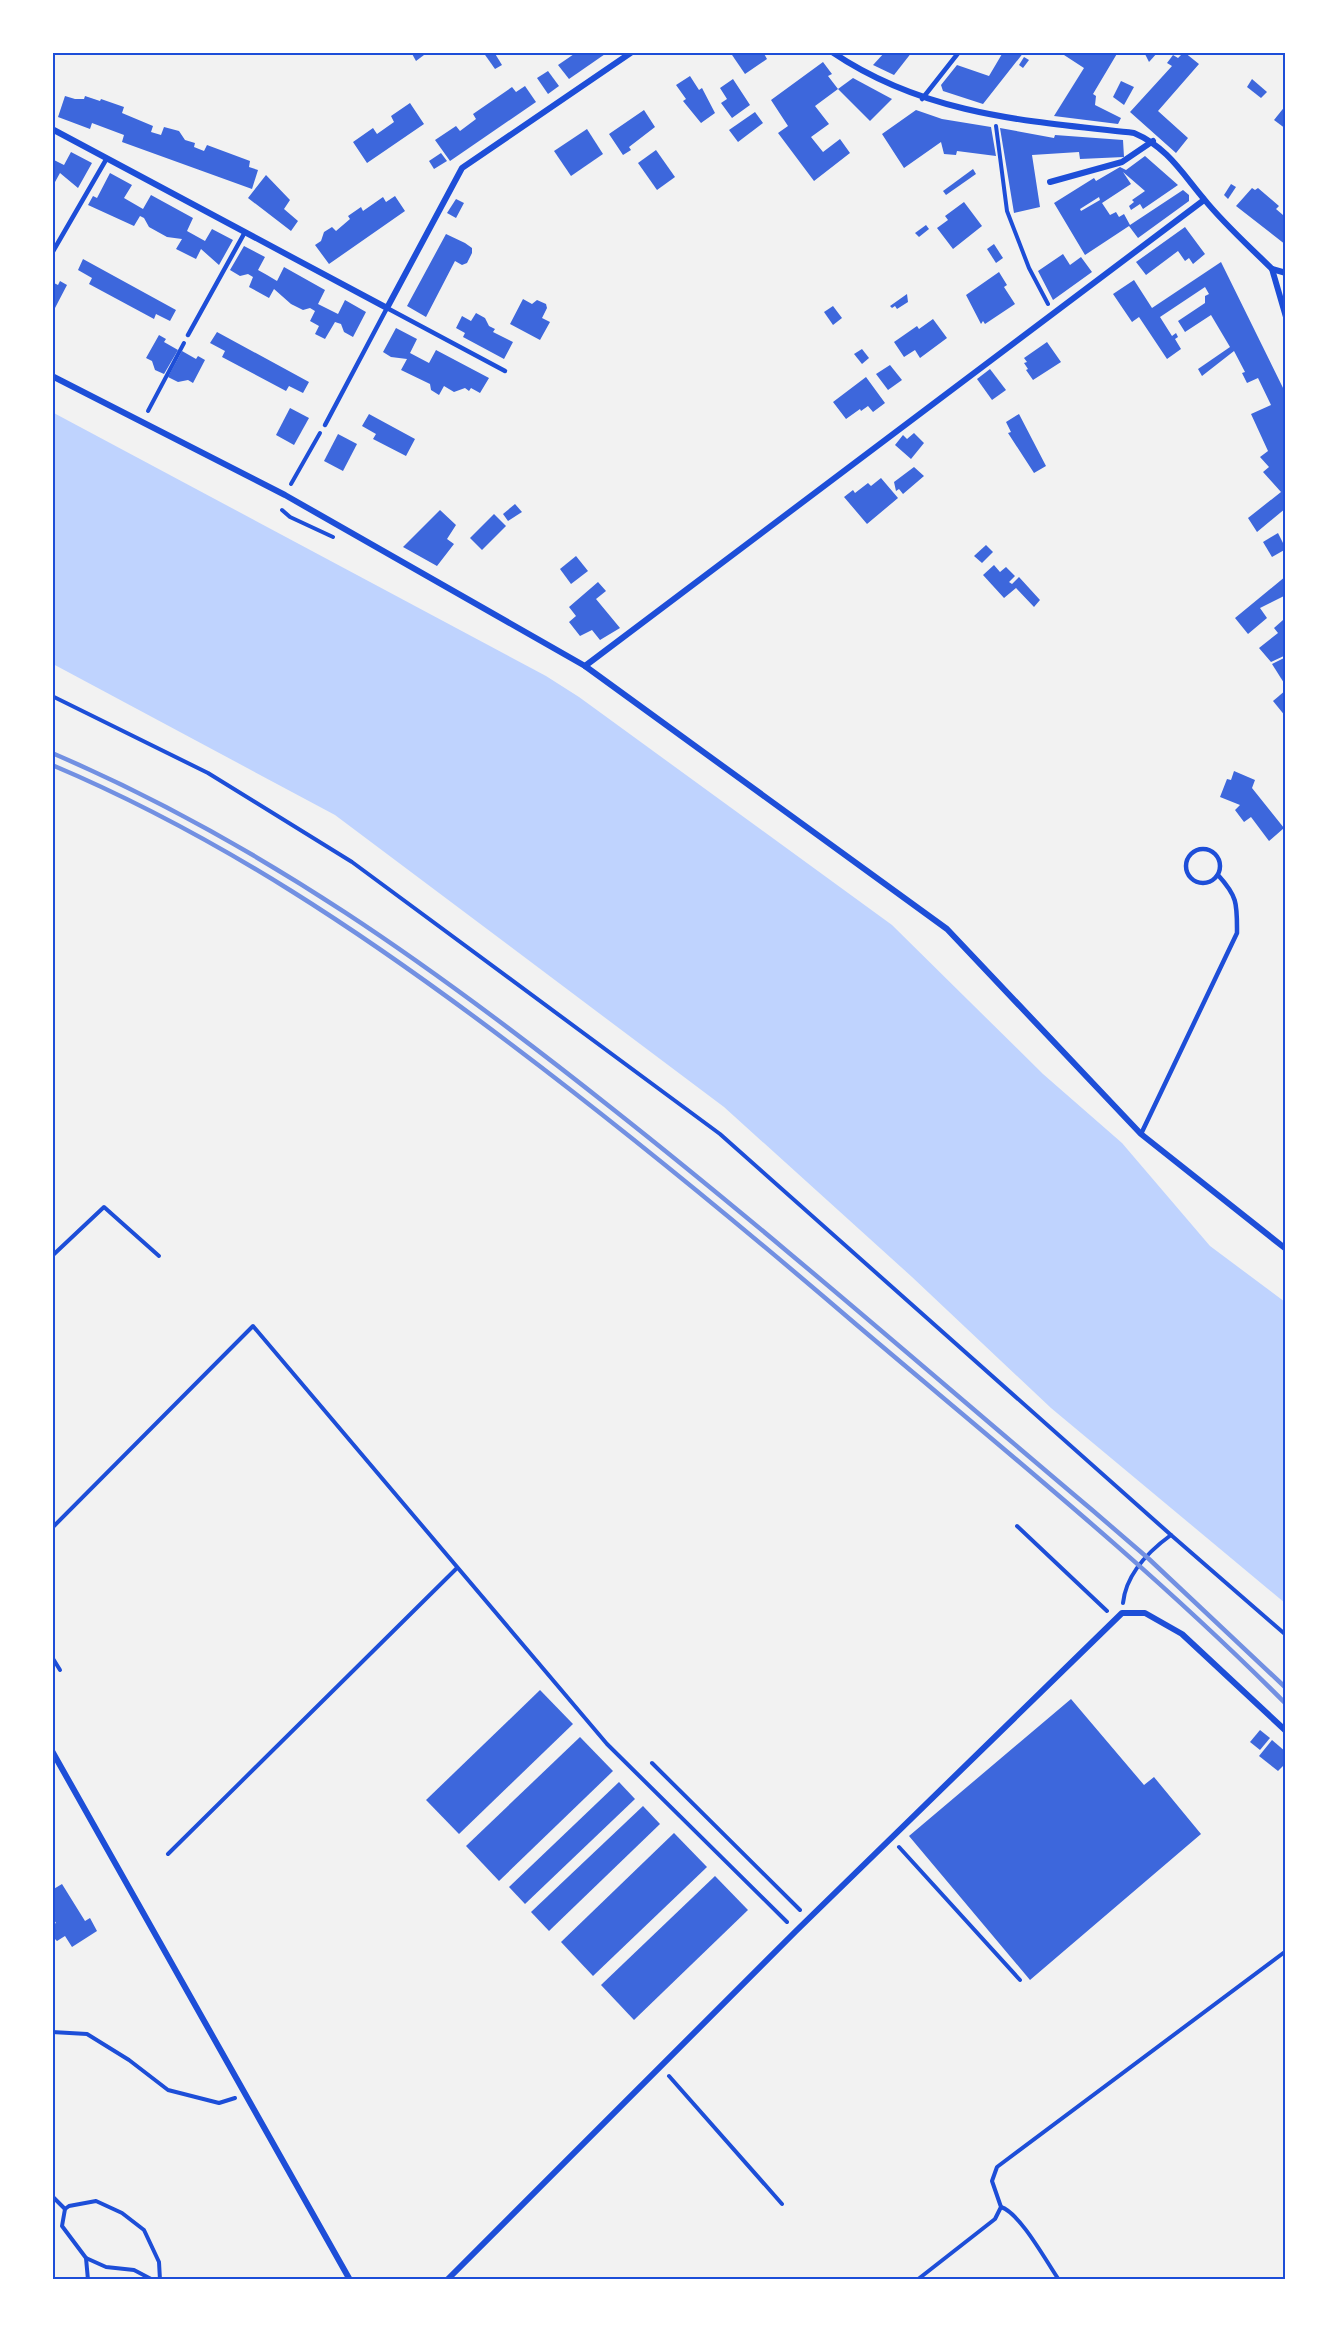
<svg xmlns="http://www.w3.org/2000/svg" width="1338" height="2332" font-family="Inter,sans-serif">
	<rect width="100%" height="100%" fill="#f2f2f2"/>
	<!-- water -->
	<polygon fill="#bfd3fe" points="52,412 546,676 579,697 892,925 1043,1074 1122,1143 1210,1246 1285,1302 1285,1603 1051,1408 912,1277 724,1107 335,815 53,664"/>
	<!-- building -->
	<g fill="#3d67dc" fill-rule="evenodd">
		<polygon points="411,52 428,52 416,61"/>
		<polygon points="483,52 494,52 502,65 495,69"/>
		<polygon points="577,52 608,52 569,79 558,65"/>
		<polygon points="730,52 763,52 767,59 745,74"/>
		<polygon points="885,52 912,52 894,75 873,65"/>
		<polygon points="999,52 1024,52 983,104 943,91 941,85 957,65 989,76 1002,54"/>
		<polygon points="1066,52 1118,52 1093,94 1096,96 1095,105 1121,118 1118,124 1054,116 1084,68 1064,55"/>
		<polygon points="1144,52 1158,52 1149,62"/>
		<polygon points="1184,52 1199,64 1158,111 1188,138 1176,153 1130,112 1172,66 1167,63 1173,55 1178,58"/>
		<polygon points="1024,57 1029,60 1023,68 1019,65"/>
		<polygon points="823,62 832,74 828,76 838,89 815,106 829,124 811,137 823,152 840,139 850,153 814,181 778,133 788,126 771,100"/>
		<polygon points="548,71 559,86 548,94 537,78"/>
		<polygon points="690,76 699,90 702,88 715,113 701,123 683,101 686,99 676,85"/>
		<polygon points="853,78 892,99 870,121 838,89"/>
		<polygon points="733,79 750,105 732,118 721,103 727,99 720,88"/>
		<polygon points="1252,79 1267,92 1261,98 1247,87"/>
		<polygon points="1121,81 1134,87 1124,105 1113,97"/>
		<polygon points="525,86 536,102 450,161 435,140 456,126 460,131 476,119 473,114 512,87 516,92"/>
		<polygon points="65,96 75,99 84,99 85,96 100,101 101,99 124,107 122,113 153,126 151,132 161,135 164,127 179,131 185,140 195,143 194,147 204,151 207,145 250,161 249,167 258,170 252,189 122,142 124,135 92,123 90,129 58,117"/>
		<polygon points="410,103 424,124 367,163 353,142 373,128 377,134 394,122 391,116"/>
		<polygon points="1286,105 1286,129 1274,120"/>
		<polygon points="644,110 655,127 629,147 631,150 623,155 609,134"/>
		<polygon points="916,110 942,119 991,127 996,156 957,151 956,155 944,154 941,142 904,168 882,134"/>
		<polygon points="755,112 763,123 738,142 729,130"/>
		<polygon points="1000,128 1054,138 1055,135 1123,140 1124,157 1080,159 1079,152 1032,155 1040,207 1014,213"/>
		<polygon points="587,129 603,154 571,176 554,151"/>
		<polygon points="656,150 675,177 657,190 638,163"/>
		<polygon points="71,152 92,163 78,188 60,173 55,182 52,180 52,159 64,165"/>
		<polygon points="441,153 447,161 434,169 429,161"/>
		<path d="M 1145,156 L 1178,185 L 1143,209 L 1140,204 L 1131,210 L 1129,206 L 1134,202 L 1132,200 L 1145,191 L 1123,172 L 1131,184 L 1102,203 L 1110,215 L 1116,212 L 1119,217 L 1124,214 L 1130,225 L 1183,190 L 1189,195 L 1189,201 L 1138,238 L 1129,226 L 1085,255 L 1054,203 L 1094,178 L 1096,181 L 1120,167 L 1126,170 ZM 1099,197 L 1100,200 L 1081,211 L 1080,209 Z"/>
		<polygon points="973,169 976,174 946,195 943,191"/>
		<polygon points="110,173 132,185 124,198 143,209 151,195 193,218 187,231 205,241 212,229 233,240 219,265 201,249 196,259 176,249 182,239 167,237 149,227 144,218 140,216 134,226 88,205 93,196 97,198"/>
		<polygon points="266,175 290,200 284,209 298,221 291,231 248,198"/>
		<polygon points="1231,184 1236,187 1228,199 1224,195"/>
		<polygon points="1252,188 1255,190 1258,188 1279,206 1276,209 1283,215 1286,211 1286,245 1236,206"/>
		<polygon points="395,196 405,211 329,264 315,245 321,241 324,232 332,227 336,231 350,219 348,216 361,207 363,211 383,197 386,202"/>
		<polygon points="456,199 464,203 456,218 447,213"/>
		<polygon points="964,202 982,226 953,249 937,228 948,220 945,216"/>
		<polygon points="926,225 929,229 919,237 915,233"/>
		<polygon points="1185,227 1205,254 1193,264 1189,258 1185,261 1178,251 1146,275 1136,262"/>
		<polygon points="446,234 465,243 472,248 472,253 467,263 462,265 455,261 426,317 407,306"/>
		<polygon points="994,244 1003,258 996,263 987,249"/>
		<polygon points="244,246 265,257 258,270 267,275 277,281 284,267 325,290 318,304 338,314 345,300 366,312 353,337 344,332 341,324 335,322 325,339 315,334 319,326 310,321 315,311 310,308 303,310 291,304 274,289 269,298 249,287 253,277 248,274 240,276 230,270"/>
		<polygon points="1063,254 1070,265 1081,257 1092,272 1053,300 1038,271"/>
		<polygon points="83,259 176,310 170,321 156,314 154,319 89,284 92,278 78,270"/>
		<polygon points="1221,262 1286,394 1286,508 1257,532 1248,518 1281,492 1263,472 1269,467 1260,457 1268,451 1251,414 1271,405 1258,378 1247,383 1242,373 1245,372 1234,351 1202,376 1198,369 1230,347 1211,315 1185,332 1178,321 1205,303 1205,296 1209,294 1205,287 1160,317 1172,336 1176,333 1178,337 1175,339 1181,349 1167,359 1139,317 1132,322 1113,294 1134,280 1152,308"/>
		<polygon points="999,272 1007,285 1004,287 1015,304 985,324 983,321 981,324 966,295"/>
		<polygon points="60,281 67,285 55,308 52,307 52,282 58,285"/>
		<polygon points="907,294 908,302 897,309 895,306 892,308 890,306"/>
		<polygon points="523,299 532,304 537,300 546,304 547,308 542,318 550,322 540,340 510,324"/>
		<polygon points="833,306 842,318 833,325 824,312"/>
		<polygon points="476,313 485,318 489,326 495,329 493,332 513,342 504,359 463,337 465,333 456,328 462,316 471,321"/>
		<polygon points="933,319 947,338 920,358 915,350 904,357 894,342 917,326 919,329"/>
		<polygon points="396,328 417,339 410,353 429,363 436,350 489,378 480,393 471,388 469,391 465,388 454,392 444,386 439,395 431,390 430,384 401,370 407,359 391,357 383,352"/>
		<polygon points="217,332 309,382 303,393 289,386 286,391 222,357 225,351 210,343"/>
		<polygon points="159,335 166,339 164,342 178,350 164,374 155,370 152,361 146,358"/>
		<polygon points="1047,342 1061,362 1033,380 1026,370 1028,369 1024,363 1027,362 1024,358"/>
		<polygon points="862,349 869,358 862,364 854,354"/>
		<polygon points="182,351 196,359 198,356 205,360 193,383 188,380 178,382 168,377"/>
		<polygon points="890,365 902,380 888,390 876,374"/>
		<polygon points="990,369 1006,390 992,400 977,379"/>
		<polygon points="866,377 885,403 873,412 868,406 861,411 860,409 846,419 833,402"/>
		<polygon points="290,408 309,418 294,445 276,435"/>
		<polygon points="369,414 415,439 406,456 373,439 376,434 362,426"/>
		<polygon points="1019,414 1046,466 1034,473 1008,433 1011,432 1006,422"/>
		<polygon points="914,433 924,443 911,459 895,445 903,435 907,439"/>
		<polygon points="338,434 357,444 343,471 324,461"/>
		<polygon points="914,467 924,476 903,494 899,489 896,491 894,482"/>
		<polygon points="881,478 898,498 867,524 844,497 853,490 855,493 868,483 871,486"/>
		<polygon points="515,504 522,512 508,521 503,514"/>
		<polygon points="440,510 456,525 447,539 454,544 437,566 403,547"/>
		<polygon points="494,514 506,526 482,550 470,538"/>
		<polygon points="1278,533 1286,549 1272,557 1263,542"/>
		<polygon points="986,545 993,552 982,563 974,556"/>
		<polygon points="576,556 588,571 571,584 560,569"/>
		<polygon points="994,565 1000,572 1006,567 1015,576 1009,582 1012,584 1019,577 1040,600 1034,607 1016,588 1004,598 983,575"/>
		<polygon points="1286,576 1286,595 1260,608 1267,618 1248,634 1235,618"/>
		<polygon points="598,582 606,591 596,599 620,628 600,640 592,630 580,636 569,622 576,616 569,607"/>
		<polygon points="1283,620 1286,655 1271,662 1259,648 1278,633 1274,628"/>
		<polygon points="1286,657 1286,682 1284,683 1272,664"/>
		<polygon points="1286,690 1286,717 1273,701"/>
		<polygon points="1234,771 1255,780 1252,788 1284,828 1269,841 1251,817 1244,822 1235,810 1240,805 1220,797 1227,779 1231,780"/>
		<polygon points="540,1690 573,1724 459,1834 426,1800"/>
		<polygon points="1071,1699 1144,1785 1154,1777 1201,1834 1030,1980 909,1836"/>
		<polygon points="1260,1730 1270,1738 1260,1750 1250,1742"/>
		<polygon points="580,1737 613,1771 499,1881 466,1846"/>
		<polygon points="1272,1740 1286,1752 1286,1763 1278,1771 1259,1756"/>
		<polygon points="619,1782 635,1799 525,1904 509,1887"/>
		<polygon points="643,1806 660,1824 549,1931 531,1912"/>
		<polygon points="674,1833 707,1867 593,1976 561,1942"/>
		<polygon points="715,1876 748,1910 634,2020 601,1985"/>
		<polygon points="62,1884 85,1921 90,1918 97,1931 72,1947 65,1936 57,1941 52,1936 52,1925 56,1923 52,1917 52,1890"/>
	</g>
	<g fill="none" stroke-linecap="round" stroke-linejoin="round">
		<!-- path -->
		<g stroke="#1d4ed8" stroke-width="4">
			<polyline points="996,126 1007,211 1029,268 1048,304"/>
			<polyline points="148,411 184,343"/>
			<polyline points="291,484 320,433"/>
			<polyline points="282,510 290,517 333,537"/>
			<path d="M 52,696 L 208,773 L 352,862 L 720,1134 L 1171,1535 C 1149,1551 1126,1574 1123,1603"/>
			<polyline points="52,1256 104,1207 159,1256"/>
			<polyline points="1017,1526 1107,1611"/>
			<polyline points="52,1528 253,1326 607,1744 787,1922"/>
			<polyline points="1171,1535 1286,1635"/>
			<polyline points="52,1657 60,1670"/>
			<polyline points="652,1763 800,1910"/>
			<polyline points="899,1847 1020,1980"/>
			<polyline points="168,1854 457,1568"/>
			<polyline points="52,2032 87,2034 129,2060 168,2090 219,2103 235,2098"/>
			<polyline points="669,2076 782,2204"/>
			<polyline points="52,2196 65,2209"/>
			<path d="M 1001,2207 C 1020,2213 1046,2261 1059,2280"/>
			<polyline points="86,2258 106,2267 134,2270 153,2280"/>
			<polyline points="88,2280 86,2258 62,2226 65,2209 69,2206 96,2201 122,2213 144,2230 159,2262 160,2280"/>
			<polyline points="917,2280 995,2219 1001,2207 992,2181 997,2167 1286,1951"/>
		</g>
		<!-- service -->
		<g stroke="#1d4ed8" stroke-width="4.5">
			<polyline points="922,99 959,52"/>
			<polyline points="52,253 107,158"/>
			<polyline points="188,335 245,232"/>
			<polyline points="325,425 387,308 505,371"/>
			<circle cx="1203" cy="866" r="17"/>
			<path d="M 1141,1134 L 1237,933 C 1237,904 1238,897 1218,875"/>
		</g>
		<!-- minor -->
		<g stroke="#1d4ed8" stroke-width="6">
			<path d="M 832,52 C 925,115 1026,121 1134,133 C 1167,147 1182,173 1204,199 C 1224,224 1249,246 1272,269 L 1286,273"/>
			<polyline points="52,129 387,308 462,168 632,52"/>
			<polyline points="1050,182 1122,162 1153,141"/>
			<polyline points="1272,269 1286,317"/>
			<polyline points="52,376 285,495 585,666 947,929 1141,1134 1286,1249"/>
			<polyline points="585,666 1204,200"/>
			<polyline points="52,1751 350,2280"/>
			<polyline points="447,2280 796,1931 1122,1613 1145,1613 1182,1634 1286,1731"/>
		</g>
		<!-- rail -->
		<g stroke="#7290e2" stroke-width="4.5">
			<path d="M 52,753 C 260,842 438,970 614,1110 C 776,1238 932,1375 1091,1509 L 1149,1559 L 1286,1688"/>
			<path d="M 52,765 C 220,836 368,936 512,1045 C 631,1135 745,1229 858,1326 C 1003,1449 1152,1569 1286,1704"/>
		</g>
	</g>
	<!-- border -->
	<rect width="1338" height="2332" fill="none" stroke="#ffffff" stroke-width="108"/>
	<rect x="54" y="54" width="1230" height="2224" fill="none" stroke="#1d4ed8" stroke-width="2"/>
</svg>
